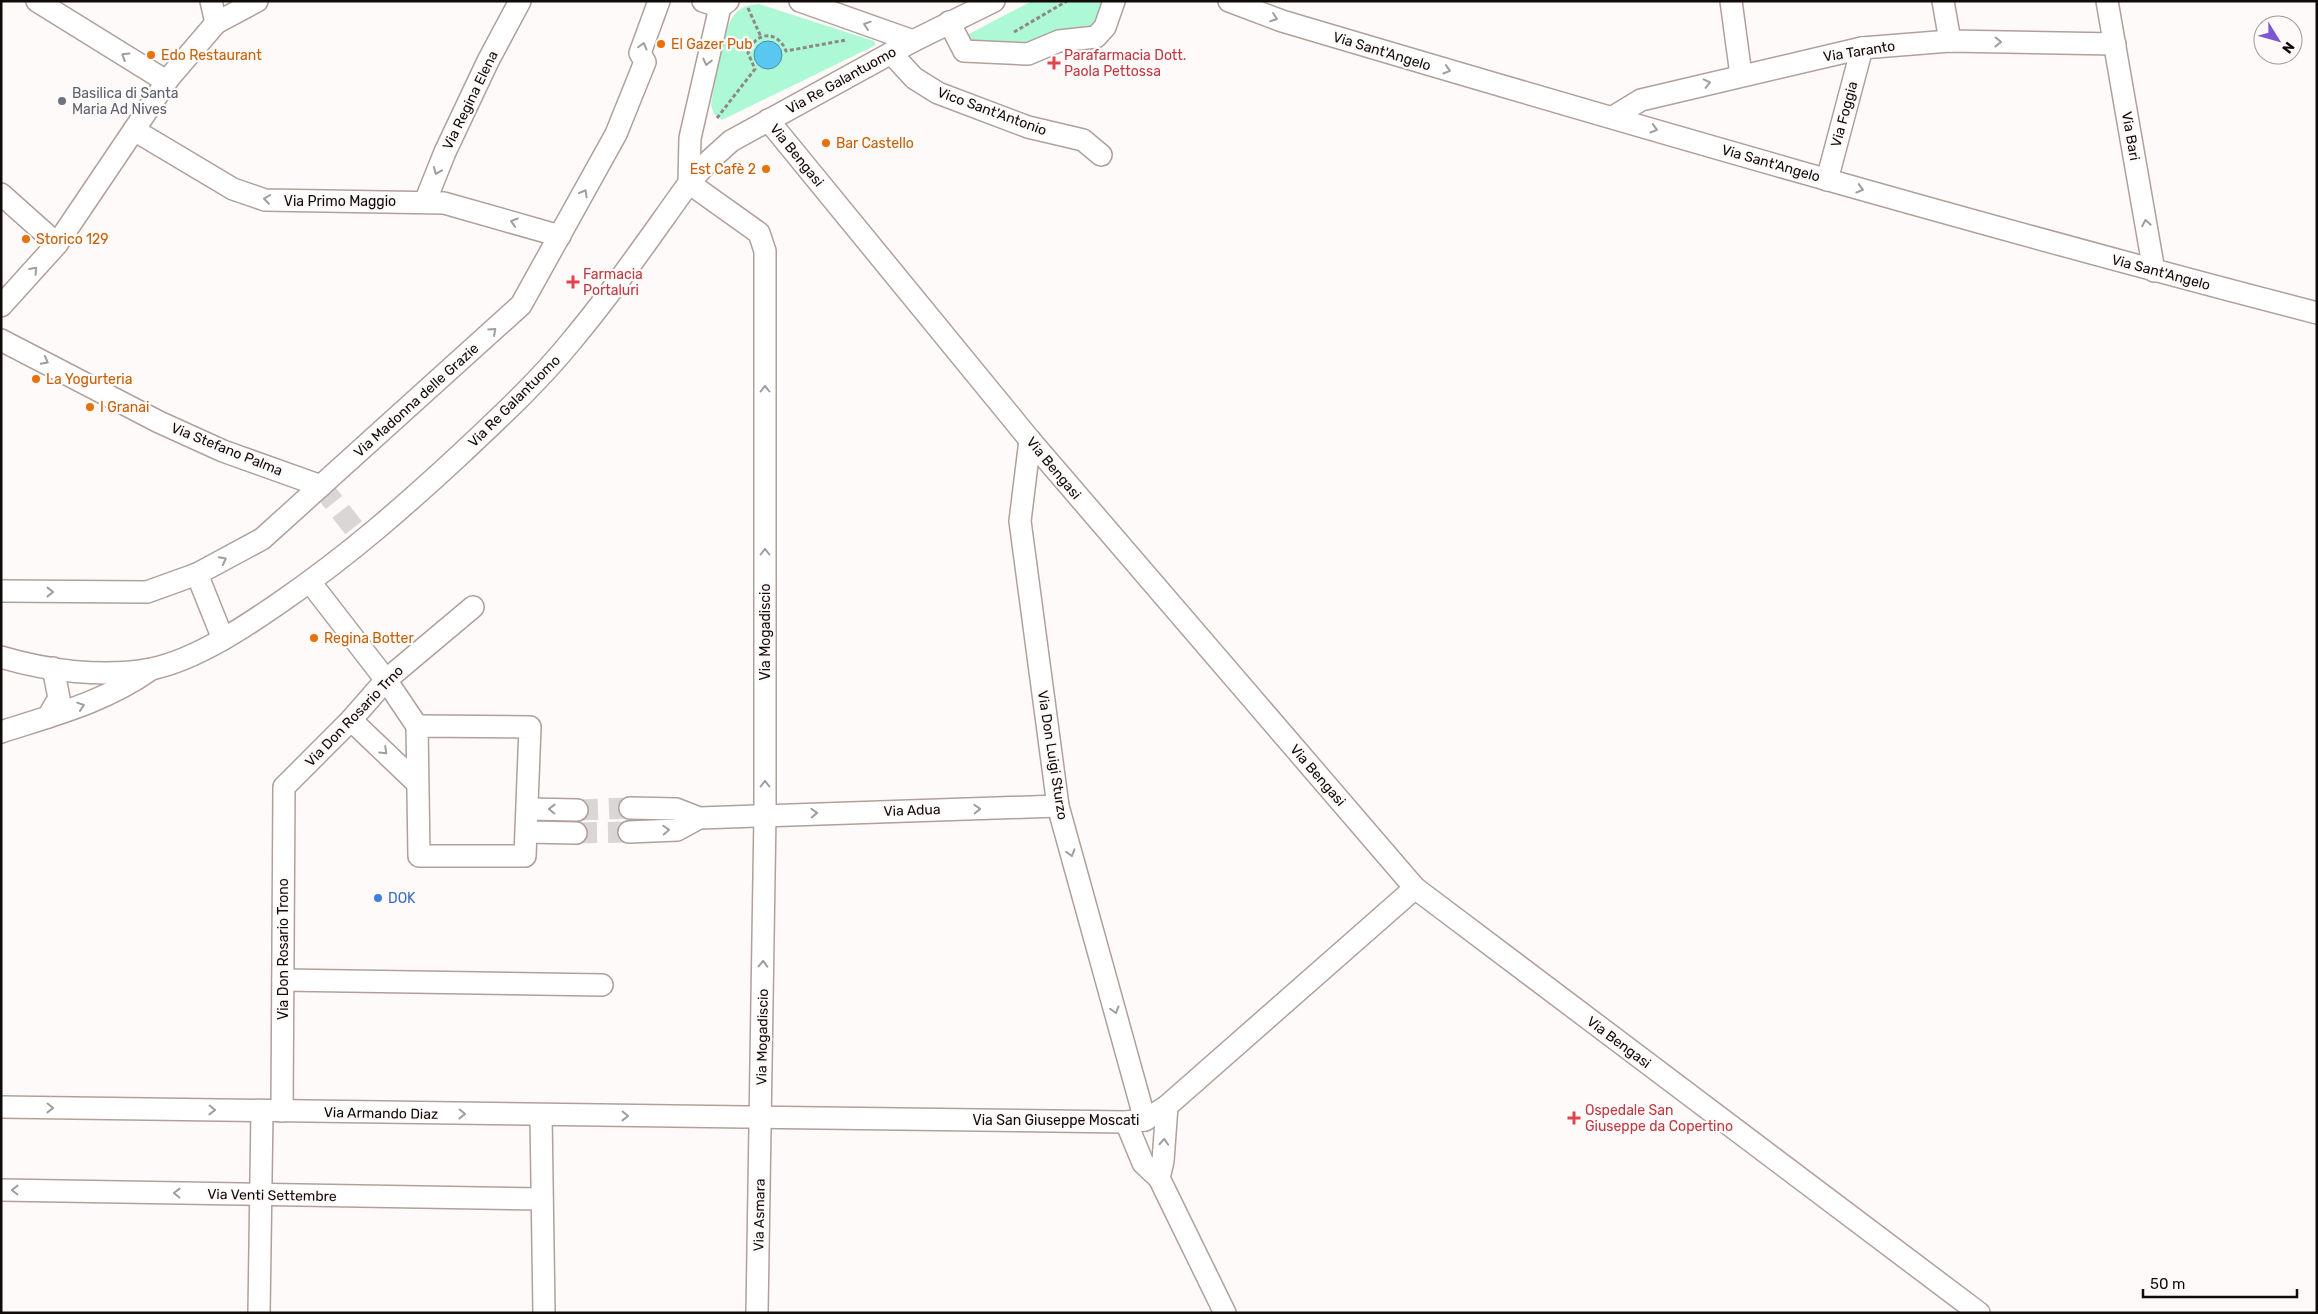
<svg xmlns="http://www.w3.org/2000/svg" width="2318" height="1314" font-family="Rubik,sans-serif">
	<rect width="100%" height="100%" fill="#fefaf9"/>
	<!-- green -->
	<g fill="#aef9d5">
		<polygon points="1032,1 1103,1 1095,25 1089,28 1021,45 981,49 966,39 969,34"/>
		<path d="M 759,4 L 874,41 L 876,45 L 722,120 L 714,114 L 711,105 C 715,85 722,27 735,14 C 742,6 749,5 759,4 Z"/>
	</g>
	<!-- water -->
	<circle fill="#5ac7f1" stroke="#448fab" cx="768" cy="55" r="14"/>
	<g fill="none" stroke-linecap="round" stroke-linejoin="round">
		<!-- minor-tunnel -->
		<g stroke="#dad6d5" stroke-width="21" stroke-dasharray="21 11" stroke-linecap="butt">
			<polyline points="321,486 364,541"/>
			<polyline points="577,810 630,808"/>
			<polyline points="576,833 629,832"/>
		</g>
		<!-- minor casing -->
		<g stroke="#b1a09a" stroke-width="24">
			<g id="minor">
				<polyline points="37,1 166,81"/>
				<polyline points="211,1 216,23"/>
				<polyline points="703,1 720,7"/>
				<polyline points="728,1 720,7 690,138 689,183 759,233 765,251 765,814 757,1313"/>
				<polyline points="800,1 913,41"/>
				<path d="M 1229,1 L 1282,21 C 1626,123 1970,223 2317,313"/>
				<polyline points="1731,1 1741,75"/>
				<polyline points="1943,1 1950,41"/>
				<polyline points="2107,1 2154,271"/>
				<polyline points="949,22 964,51 1028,54 1059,41 1096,37 1105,27 1114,1"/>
				<polyline points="891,53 914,78 938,93 1028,127 1083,140 1101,155"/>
				<polyline points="1613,117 1641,100 1862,48 1950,41 2115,44"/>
				<polyline points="768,120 1030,440 1415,888 1979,1313"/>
				<polyline points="134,130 233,189 265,200 444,203 560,236"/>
				<polyline points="1827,180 1862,48"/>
				<polyline points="1,194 57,244"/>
				<polyline points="425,202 445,152 488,61 520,1"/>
				<polyline points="1,306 57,244 169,78 216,23 257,1"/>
				<polyline points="1,340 159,422 223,451 321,486"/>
				<polyline points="1030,440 1020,521 1058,806 1145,1120"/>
				<polyline points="197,574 223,639"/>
				<polyline points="310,582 386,680 417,726"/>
				<polyline points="1,591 147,592 197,574 262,539 521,305 616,134 645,62 640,53 659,1"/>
				<path d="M 1,657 C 48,671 103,678 151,669 C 196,660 248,625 285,599 C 349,555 406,505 463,452 C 500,417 537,383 569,344 C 612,293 650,237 689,183 L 710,160 L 731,141 L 913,41 L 994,1"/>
				<polyline points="48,717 59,698 53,668"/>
				<polyline points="351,720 416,782"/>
				<polygon points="417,726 530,727 525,856 419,856"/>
				<path d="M 1,732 C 53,715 105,702 150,670"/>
				<polyline points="630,808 676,809 699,818 1058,806"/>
				<polyline points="528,809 577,810"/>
				<polyline points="527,832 576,833"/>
				<polyline points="629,832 677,830 699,818"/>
				<polyline points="283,980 602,985"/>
				<polyline points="1,1107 1126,1122 1145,1120 1167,1106 1415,888"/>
				<polyline points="282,1111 284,787 351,720 386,680 473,607"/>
				<polyline points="541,1115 544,1313"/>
				<polyline points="1126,1122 1143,1163 1159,1178 1225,1313"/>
				<polyline points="1159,1178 1163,1161 1167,1106"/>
				<polyline points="1,1190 542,1199"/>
				<polyline points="259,1313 262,1111"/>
			</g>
		</g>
		<!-- path -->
		<g stroke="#8e8988" stroke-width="3" stroke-dasharray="4 2.5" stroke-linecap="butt">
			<polyline points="748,8 761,37"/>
			<polyline points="1014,32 1067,1"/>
			<path d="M 717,118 L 755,69 L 748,53 C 755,31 778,30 786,51 L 846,40"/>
		</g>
		<!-- minor -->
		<use href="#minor" stroke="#fff" stroke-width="21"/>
	</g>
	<!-- one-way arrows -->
	<defs><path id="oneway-chevron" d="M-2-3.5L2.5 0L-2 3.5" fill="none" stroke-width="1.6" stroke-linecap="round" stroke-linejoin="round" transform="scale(1.25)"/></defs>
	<g stroke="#9f9d9d">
		<use href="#oneway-chevron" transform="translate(1274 18) rotate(19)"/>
		<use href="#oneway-chevron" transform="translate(867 25) rotate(-161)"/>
		<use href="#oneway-chevron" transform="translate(1998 42) rotate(1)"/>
		<use href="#oneway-chevron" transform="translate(643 46) rotate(-75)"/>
		<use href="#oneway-chevron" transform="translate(125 56) rotate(-148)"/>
		<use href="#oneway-chevron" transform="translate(707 62) rotate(103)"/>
		<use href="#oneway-chevron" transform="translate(1447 70) rotate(17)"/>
		<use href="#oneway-chevron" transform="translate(1707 83) rotate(-13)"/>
		<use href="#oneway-chevron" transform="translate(1654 129) rotate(16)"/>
		<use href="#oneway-chevron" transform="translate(437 171) rotate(112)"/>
		<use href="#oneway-chevron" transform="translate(1860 189) rotate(16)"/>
		<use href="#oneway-chevron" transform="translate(584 193) rotate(-61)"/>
		<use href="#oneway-chevron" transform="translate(267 199) rotate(-171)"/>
		<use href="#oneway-chevron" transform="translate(514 222) rotate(-163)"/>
		<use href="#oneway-chevron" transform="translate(2146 223) rotate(-100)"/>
		<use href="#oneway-chevron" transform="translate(34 270) rotate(-48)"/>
		<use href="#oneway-chevron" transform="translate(493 331) rotate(-42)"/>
		<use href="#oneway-chevron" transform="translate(45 361) rotate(28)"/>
		<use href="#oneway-chevron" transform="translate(765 389) rotate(-90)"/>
		<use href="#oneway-chevron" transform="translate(765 552) rotate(-90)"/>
		<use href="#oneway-chevron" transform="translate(223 560) rotate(-28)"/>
		<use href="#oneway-chevron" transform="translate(50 592)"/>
		<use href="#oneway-chevron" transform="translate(81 706) rotate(-18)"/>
		<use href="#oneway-chevron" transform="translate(384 751) rotate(44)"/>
		<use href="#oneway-chevron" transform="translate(765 784) rotate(-90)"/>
		<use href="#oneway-chevron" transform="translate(552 809) rotate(-179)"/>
		<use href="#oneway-chevron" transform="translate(977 809) rotate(-2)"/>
		<use href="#oneway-chevron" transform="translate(814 813) rotate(-2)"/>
		<use href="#oneway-chevron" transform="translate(666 830) rotate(-3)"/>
		<use href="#oneway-chevron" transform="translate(1071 853) rotate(74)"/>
		<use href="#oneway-chevron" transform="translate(763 964) rotate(-89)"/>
		<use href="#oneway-chevron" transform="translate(1115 1010) rotate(74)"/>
		<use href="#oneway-chevron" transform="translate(50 1108) rotate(1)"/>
		<use href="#oneway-chevron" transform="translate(212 1110) rotate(1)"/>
		<use href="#oneway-chevron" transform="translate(462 1114) rotate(1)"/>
		<use href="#oneway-chevron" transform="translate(625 1116) rotate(1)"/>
		<use href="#oneway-chevron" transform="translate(1164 1142) rotate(-87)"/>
		<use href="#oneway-chevron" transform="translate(15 1190) rotate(-179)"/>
		<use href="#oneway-chevron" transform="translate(177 1193) rotate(-179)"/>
	</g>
	<!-- markers -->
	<g fill="#e8710a" stroke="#fefaf9" stroke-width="2">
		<circle cx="661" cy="44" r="5"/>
		<circle cx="151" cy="55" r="5"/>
		<circle cx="826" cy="143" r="5"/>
		<circle cx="766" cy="169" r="5"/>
		<circle cx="26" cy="239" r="5"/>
		<circle cx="36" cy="379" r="5"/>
		<circle cx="90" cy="407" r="5"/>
		<circle cx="314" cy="638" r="5"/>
	</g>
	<g fill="#e0444e" stroke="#fefaf9" stroke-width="2">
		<path d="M1051.5 55.5h5v5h5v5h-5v5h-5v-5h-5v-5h5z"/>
		<path d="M570.5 274.5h5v5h5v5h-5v5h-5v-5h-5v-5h5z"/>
		<path d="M1571.5 1110.5h5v5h5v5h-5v5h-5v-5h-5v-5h5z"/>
	</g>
	<circle fill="#6b7280" stroke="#fefaf9" stroke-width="2" cx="62" cy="101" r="5"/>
	<circle fill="#3f7fe0" stroke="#fefaf9" stroke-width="2" cx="378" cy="898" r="5"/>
	<g text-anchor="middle" stroke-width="4.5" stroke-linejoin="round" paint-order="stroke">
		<!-- food labels -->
		<g font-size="14" fill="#c56008" stroke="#fefaf9" text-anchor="start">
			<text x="671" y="49">El Gazer Pub</text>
			<text x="161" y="60">Edo Restaurant</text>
			<text x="836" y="148">Bar Castello</text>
			<text x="756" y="174" text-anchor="end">Est Cafè 2</text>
			<text x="36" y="244">Storico 129</text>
			<text x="46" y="384">La Yogurteria</text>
			<text x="100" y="412">I Granai</text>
			<text x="324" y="643">Regina Botter</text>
		</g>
		<!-- street labels -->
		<g font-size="14" fill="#100b09" stroke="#fefaf9">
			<text transform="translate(1382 51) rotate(17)" y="5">Via Sant'Angelo</text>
			<text transform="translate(1859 51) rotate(-9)" y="5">Via Taranto</text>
			<text transform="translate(841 80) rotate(-29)" y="5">Via Re Galantuomo</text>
			<text transform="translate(470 100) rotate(-64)" y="5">Via Regina Elena</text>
			<text transform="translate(992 111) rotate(20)" y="5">Vico Sant'Antonio</text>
			<text transform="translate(1844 114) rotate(-75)" y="5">Via Foggia</text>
			<text transform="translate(2131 136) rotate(80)" y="5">Via Bari</text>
			<text transform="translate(797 155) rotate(51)" y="5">Via Bengasi</text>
			<text transform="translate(1771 163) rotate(16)" y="5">Via Sant'Angelo</text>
			<text x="340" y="206">Via Primo Maggio</text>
			<text transform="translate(2161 272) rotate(15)" y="5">Via Sant'Angelo</text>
			<text transform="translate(416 400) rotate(-42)" y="5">Via Madonna delle Grazie</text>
			<text transform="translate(514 401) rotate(-45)" y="5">Via Re Galantuomo</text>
			<text transform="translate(227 449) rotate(22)" y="5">Via Stefano Palma</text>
			<text transform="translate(1054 468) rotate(50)" y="5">Via Bengasi</text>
			<text transform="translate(765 632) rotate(-90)" y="5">Via Mogadiscio</text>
			<text transform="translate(354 716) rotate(-46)" y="5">Via Don Rosario Trno</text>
			<text transform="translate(1053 755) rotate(81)" y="5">Via Don Luigi Sturzo</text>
			<text transform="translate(1318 775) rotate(49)" y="5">Via Bengasi</text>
			<text transform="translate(912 810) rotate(-2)" y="5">Via Adua</text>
			<text transform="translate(283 949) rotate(-90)" y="5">Via Don Rosario Trono</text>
			<text transform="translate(762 1037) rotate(-89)" y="5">Via Mogadiscio</text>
			<text transform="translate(1619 1042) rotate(37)" y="5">Via Bengasi</text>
			<text transform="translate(381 1113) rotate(1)" y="5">Via Armando Diaz</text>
			<text x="1056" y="1125">Via San Giuseppe Moscati</text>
			<text transform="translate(272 1195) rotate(1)" y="5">Via Venti Settembre</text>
			<text transform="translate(759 1215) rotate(-89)" y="5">Via Asmara</text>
		</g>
		<!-- health labels -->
		<g font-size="14" fill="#be3a42" stroke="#fefaf9" text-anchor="start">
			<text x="1064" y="60">Parafarmacia Dott.<tspan x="1064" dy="16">Paola Pettossa</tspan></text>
			<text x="583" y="279">Farmacia<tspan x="583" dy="16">Portaluri</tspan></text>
			<text x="1585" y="1115">Ospedale San<tspan x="1585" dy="16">Giuseppe da Copertino</tspan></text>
		</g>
		<!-- worship labels -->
		<g font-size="14" fill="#5b616d" stroke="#fefaf9" text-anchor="start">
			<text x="72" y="98">Basilica di Santa<tspan x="72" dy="16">Maria Ad Nives</tspan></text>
		</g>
		<!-- shop labels -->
		<g font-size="14" fill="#366cbe" stroke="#fefaf9" text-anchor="start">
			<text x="388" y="903">DOK</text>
		</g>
	</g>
	<!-- border -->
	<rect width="2318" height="1314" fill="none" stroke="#100b09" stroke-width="5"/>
	<!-- north arrow -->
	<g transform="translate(2278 40) rotate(127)"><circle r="24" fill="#fefaf9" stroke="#9f9a99"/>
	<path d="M0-4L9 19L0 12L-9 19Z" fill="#7959d3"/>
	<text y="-8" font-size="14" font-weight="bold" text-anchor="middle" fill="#100b09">N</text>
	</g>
	<!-- scale -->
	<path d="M2143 1289v8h154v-8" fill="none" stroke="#100b09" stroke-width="2.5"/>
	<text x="2150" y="1289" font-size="15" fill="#100b09" stroke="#fefaf9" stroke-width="4" paint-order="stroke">50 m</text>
</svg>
